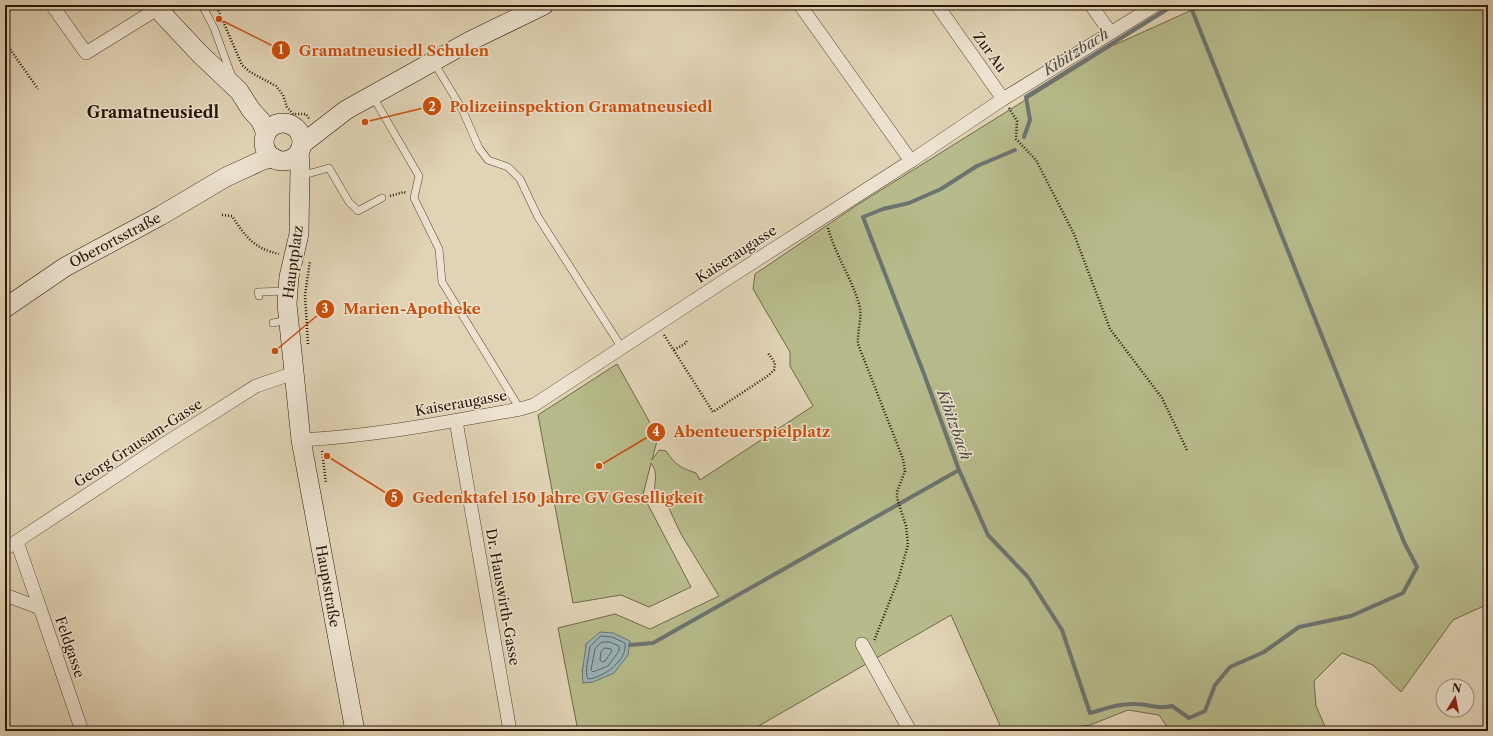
<svg xmlns="http://www.w3.org/2000/svg" width="1493" height="736" font-family="'Libre Caslon Text',serif">
	<rect width="100%" height="100%" fill="#e1d3b5"/>
	<filter id="stains"><feTurbulence type="fractalNoise" baseFrequency=".005" numOctaves="4"/><feColorMatrix values="0 0 0 0 .2 0 0 0 0 .09 0 0 0 0 .02 0 0 0 .5 -.17"/></filter>
	<radialGradient id="worn" r=".72"><stop offset=".6" stop-color="#630" stop-opacity="0"/><stop offset="1" stop-color="#630" stop-opacity=".3"/></radialGradient>
	<!-- green -->
	<path fill="#b7bb8b" stroke="#706848" fill-rule="evenodd" d="M 1203,5 L 1488,5 L 1488,604 L 1453,620 L 1401,692 L 1373,665 L 1342,653 L 1314,681 L 1316,706 L 1327,731 L 1170,731 L 1159,715 L 1128,710 L 1090,725 L 1051,730 L 1001,728 L 951,615 L 750,731 L 578,731 L 558,628 L 615,614 L 650,629 L 719,596 L 681,534 L 666,502 C 647,495 658,483 655,472 C 655,469 652,465 651,463 L 643,495 L 691,587 L 649,607 L 621,595 L 573,603 L 538,415 L 617,364 L 658,437 L 652,460 L 659,450 L 666,451 C 675,464 680,468 696,473 L 700,480 L 813,406 L 790,366 L 790,352 L 753,289 L 755,274 L 857,205 L 1112,46 ZM 613,633 L 582,672 L 585,659 L 586,644 Z"/>
	<!-- water -->
	<path fill="#9ab4b9" stroke="#6c7471" d="M 600,632 L 613,633 L 630,641 L 628,655 L 614,673 L 593,682 L 583,683 C 581,670 585,658 586,644 Z"/>
	<g fill="none" stroke-linecap="round" stroke-linejoin="round">
		<!-- shore -->
		<g stroke="#61645e" stroke-width="1">
			<path d="M 601,636 L 612,637 L 625,643 C 628,660 603,678 588,679 C 584,673 589,655 590,647 Z"/>
			<polygon points="602,642 610,642 619,646 619,651 608,666 593,672 591,670 595,649"/>
			<polygon points="605,648 611,649 612,651 605,661 602,662 600,660 601,652"/>
		</g>
		<!-- stream -->
		<g stroke="#6c7471" stroke-width="4">
			<polyline points="1024,137 1030,120 1026,97 1174,5"/>
			<path d="M 959,470 L 988,535 L 1028,577 L 1062,630 L 1090,713 C 1105,709 1120,703 1136,704 C 1150,704 1157,710 1172,706 L 1189,718 L 1205,711 L 1215,685 L 1230,667 L 1264,652 L 1299,627 L 1351,616 L 1403,593 L 1417,567 L 1404,542 L 1190,5"/>
			<polyline points="630,645 653,643 959,470 924,374 863,217 883,209 909,203 941,189 977,166 1015,150"/>
		</g>
		<!-- service casing -->
		<g stroke="#564430" stroke-width="8">
			<g id="service">
				<polyline points="202,5 214,28 232,77"/>
				<polyline points="164,16 173,5"/>
				<polyline points="433,61 462,109 479,148 488,160 508,167 520,179 538,217 622,348"/>
				<polyline points="372,95 419,176 414,198 439,249 442,282 520,409"/>
				<polyline points="300,176 329,168 349,202 358,211 382,198"/>
				<polyline points="259,296 258,292 287,291"/>
				<polyline points="273,323 287,320"/>
			</g>
		</g>
		<!-- minor casing -->
		<g stroke="#564430" stroke-width="14">
			<g id="minor">
				<polyline points="52,5 86,53 157,9"/>
				<polyline points="800,5 911,161"/>
				<polyline points="937,5 1003,99"/>
				<polyline points="1091,5 1110,32"/>
				<polyline points="456,421 510,731"/>
				<path d="M 301,440 C 375,436 448,422 520,409 L 534,405 L 727,279 L 911,161 L 1003,99 L 1156,5"/>
				<polyline points="17,542 40,608"/>
				<polyline points="5,549 169,441 256,386 294,373"/>
				<polyline points="5,595 40,608 82,731"/>
				<polyline points="862,644 910,731"/>
			</g>
		</g>
		<!-- secondary casing -->
		<g stroke="#281504" stroke-width="20">
			<g id="secondary">
				<polyline points="154,5 199,53 239,91 251,110 261,121 266,134"/>
				<circle cx="283" cy="142" r="19"/>
				<polyline points="302,144 346,110 470,41 544,5"/>
				<polyline points="299,152 300,167 299,234 289,277 287,304 301,440 355,731"/>
				<polyline points="5,308 65,267 160,216 226,177 263,160 274,158"/>
			</g>
		</g>
		<!-- path -->
		<g stroke="#281504" stroke-width="2.5" stroke-dasharray="1 2" stroke-linecap="butt">
			<polyline points="216,5 242,65 250,72 276,86 283,95 287,107 293,114 306,114 310,120"/>
			<polyline points="5,42 38,89"/>
			<polyline points="1009,108 1017,121 1016,139 1036,160 1074,234 1110,329 1162,398 1187,450"/>
			<polyline points="390,196 404,192 406,193"/>
			<path d="M 222,215 L 232,216 C 246,237 253,248 279,254"/>
			<path d="M 828,228 C 835,254 852,279 859,304 C 863,317 857,330 858,344 L 903,459 L 905,471 L 897,492 L 897,498 L 906,526 L 908,545 L 898,580 L 874,641"/>
			<polyline points="664,335 713,412 769,375 774,370 775,363 768,353"/>
			<polyline points="308,344 305,295 310,261"/>
			<polyline points="674,350 686,343 687,340"/>
			<polyline points="322,451 326,483"/>
		</g>
		<!-- service -->
		<use href="#service" stroke="#ece2cf" stroke-width="7"/>
		<!-- minor -->
		<use href="#minor" stroke="#ece2cf" stroke-width="13"/>
		<!-- secondary -->
		<use href="#secondary" stroke="#ece2cf" stroke-width="19"/>
	</g>
	<g text-anchor="middle" stroke-width="3" stroke-linejoin="round" paint-order="stroke">
		<!-- street labels -->
		<g font-size="14" fill="#281504" stroke="#ece2cf">
			<text transform="translate(990 52) rotate(54)" y="5">Zur Au</text>
			<text transform="translate(115 240) rotate(-28)" y="5">Oberortsstraße</text>
			<text transform="translate(736 254) rotate(-33)" y="5">Kaiseraugasse</text>
			<text transform="translate(293 262) rotate(-82)" y="5">Hauptplatz</text>
			<text transform="translate(461 403) rotate(-10)" y="5">Kaiseraugasse</text>
			<text transform="translate(138 443) rotate(-33)" y="5">Georg Grausam-Gasse</text>
			<text transform="translate(328 586) rotate(80)" y="5">Hauptstraße</text>
			<text transform="translate(503 597) rotate(80)" y="5">Dr. Hauswirth-Gasse</text>
			<text transform="translate(70 647) rotate(71)" y="5">Feldgasse</text>
		</g>
		<!-- water labels -->
		<g font-size="15" font-style="italic" fill="#504d43" stroke="#ece2cf">
			<text transform="translate(1076 52) rotate(-32)" y="5">Kibitzbach</text>
			<text transform="translate(954 425) rotate(70)" y="5">Kibitzbach</text>
		</g>
		<!-- quarter labels -->
		<g font-size="16" font-weight="bold" fill="#281504" stroke="#ece2cf">
			<text x="153" y="118">Gramatneusiedl</text>
		</g>
	</g>
	<!-- callouts -->
	<path fill="none" stroke="#cb4f0b" stroke-width="1.5" d="M219 19L281 50M365 122L432 106M275 351L325 309M599 466L656 432M327 456L394 498"/>
	<g fill="#cb4f0b" stroke="#ece2cf" stroke-width="1.5">
		<circle cx="219" cy="19" r="4"/>
		<circle cx="365" cy="122" r="4"/>
		<circle cx="275" cy="351" r="4"/>
		<circle cx="599" cy="466" r="4"/>
		<circle cx="327" cy="456" r="4"/>
		<circle cx="281" cy="50" r="10"/>
		<circle cx="432" cy="106" r="10"/>
		<circle cx="325" cy="309" r="10"/>
		<circle cx="656" cy="432" r="10"/>
		<circle cx="394" cy="498" r="10"/>
	</g>
	<g font-size="12" text-anchor="middle" font-weight="bold" fill="#fff">
		<text x="281" y="54">1</text>
		<text x="432" y="111">2</text>
		<text x="325" y="313">3</text>
		<text x="656" y="436">4</text>
		<text x="394" y="502">5</text>
	</g>
	<g font-size="15" text-anchor="middle" font-weight="bold" fill="#cb4f0b" stroke="#ece2cf" stroke-width="3" stroke-linejoin="round" paint-order="stroke">
		<text x="394" y="56">Gramatneusiedl Schulen</text>
		<text x="581" y="112">Polizeiinspektion Gramatneusiedl</text>
		<text x="412" y="314">Marien-Apotheke</text>
		<text x="752" y="437">Abenteuerspielplatz</text>
		<text x="558" y="503">Gedenktafel 150 Jahre GV Geselligkeit</text>
	</g>
	<!-- margin -->
	<rect width="1493" height="736" fill="none" stroke="#e1d3b5" stroke-width="20"/>
	<rect x="6" y="6" width="1481" height="724" fill="none" stroke="#281504" stroke-width="2"/>
	<rect x="10" y="10" width="1473" height="716" fill="none" stroke="#281504"/>
	<!-- north arrow -->
	<g transform="translate(1455 698) rotate(10)"><circle r="19" fill="#ece2cf" stroke="#9e907e"/>
	<path d="M0-3L7 15L0 10L-7 15Z" fill="#8f2418"/>
	<text y="-6" font-size="11" font-weight="bold" text-anchor="middle" fill="#281504">N</text>
	</g>
	<rect width="100%" height="100%" filter="url(#stains)"/>
	<rect width="100%" height="100%" fill="url(#worn)"/>
</svg>
